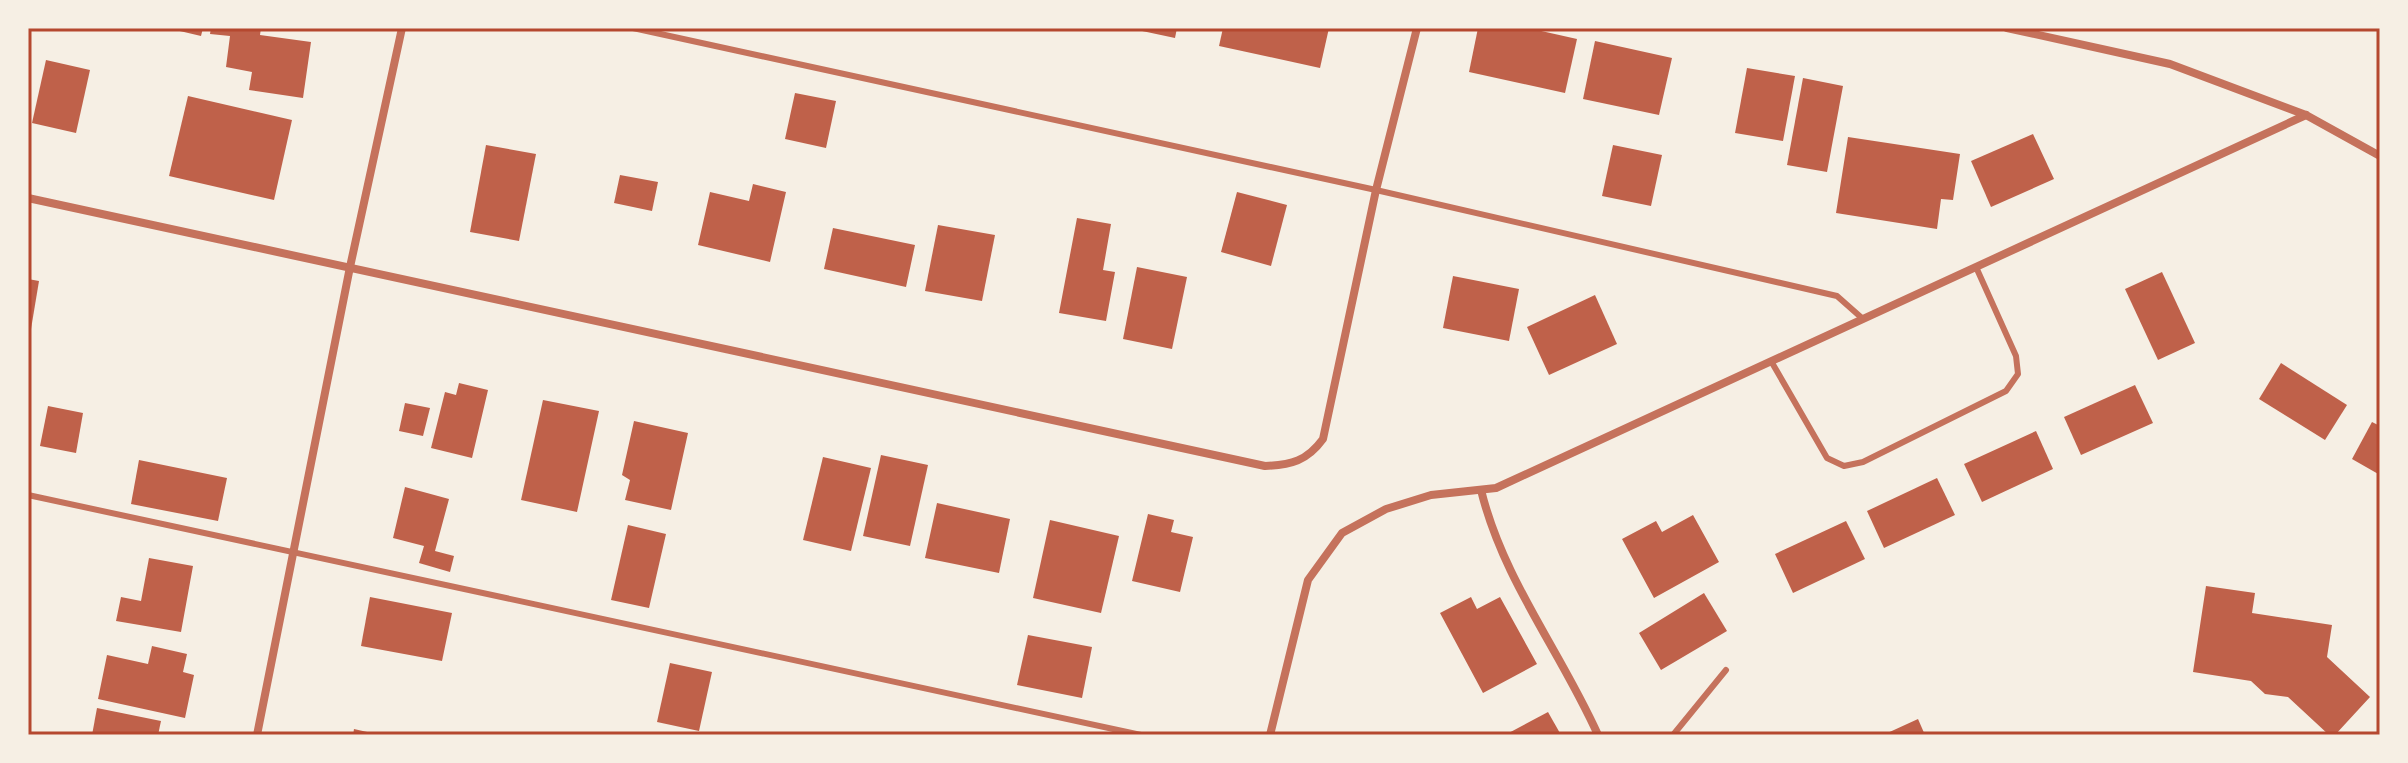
<svg xmlns="http://www.w3.org/2000/svg" width="2408" height="763" font-family="Rubik,sans-serif">
	<rect width="100%" height="100%" fill="#f6efe4"/>
	<!-- building -->
	<g fill="#bf614a">
		<polygon points="167,28 203,28 201,36"/>
		<polygon points="211,28 261,28 260,35 311,42 303,98 249,90 252,72 226,67 230,36 210,34"/>
		<polygon points="1128,28 1177,28 1175,38"/>
		<polygon points="1223,28 1329,28 1320,68 1219,46"/>
		<polygon points="1478,28 1528,28 1577,39 1565,93 1469,72"/>
		<polygon points="1595,41 1672,58 1659,115 1583,99"/>
		<polygon points="46,60 90,70 76,133 32,123"/>
		<polygon points="1747,68 1795,76 1783,141 1735,133"/>
		<polygon points="1803,78 1843,86 1827,172 1787,165"/>
		<polygon points="795,93 836,101 826,148 785,139"/>
		<polygon points="188,96 292,120 274,200 169,176"/>
		<polygon points="2033,134 2054,179 1991,207 1971,161"/>
		<polygon points="1848,137 1960,154 1953,200 1941,199 1937,229 1836,213"/>
		<polygon points="486,145 536,154 519,241 470,232"/>
		<polygon points="1613,145 1662,155 1651,206 1602,196"/>
		<polygon points="620,175 658,182 652,211 614,203"/>
		<polygon points="753,184 786,192 770,262 698,245 710,192 749,201"/>
		<polygon points="1237,192 1287,205 1271,266 1221,252"/>
		<polygon points="1077,218 1111,224 1103,270 1115,272 1106,321 1059,313"/>
		<polygon points="938,225 995,235 982,301 925,291"/>
		<polygon points="833,228 915,245 906,287 824,269"/>
		<polygon points="1137,267 1187,277 1172,349 1123,339"/>
		<polygon points="2162,272 2195,343 2158,360 2125,289"/>
		<polygon points="1453,276 1519,289 1509,341 1443,328"/>
		<polygon points="28,279 39,281 30,335 28,335"/>
		<polygon points="1595,295 1617,344 1549,375 1527,327"/>
		<polygon points="2281,363 2347,405 2325,440 2259,399"/>
		<polygon points="459,383 488,390 472,458 431,448 445,392 456,395"/>
		<polygon points="2135,385 2153,423 2081,455 2064,417"/>
		<polygon points="543,400 599,411 577,512 521,500"/>
		<polygon points="405,403 430,408 423,436 399,431"/>
		<polygon points="48,406 83,413 76,453 40,446"/>
		<polygon points="634,421 688,433 671,510 625,500 630,480 622,475"/>
		<polygon points="2372,422 2380,426 2380,475 2352,459"/>
		<polygon points="2036,431 2053,469 1982,502 1964,464"/>
		<polygon points="881,455 928,465 910,546 863,536"/>
		<polygon points="823,457 871,468 851,551 803,540"/>
		<polygon points="139,460 227,478 218,521 131,504"/>
		<polygon points="1937,478 1955,515 1884,548 1867,511"/>
		<polygon points="405,487 449,499 435,551 454,556 450,572 419,563 424,546 393,538"/>
		<polygon points="937,503 1010,519 999,573 925,558"/>
		<polygon points="1148,514 1174,520 1171,532 1193,537 1180,592 1132,581"/>
		<polygon points="1693,515 1719,562 1654,598 1622,539 1656,521 1662,532"/>
		<polygon points="1050,520 1119,536 1101,613 1033,598"/>
		<polygon points="1846,521 1865,559 1793,593 1775,554"/>
		<polygon points="628,525 666,534 649,608 611,600"/>
		<polygon points="149,558 193,566 181,632 116,621 121,597 141,601"/>
		<polygon points="2206,586 2255,593 2252,613 2332,625 2327,657 2370,697 2335,735 2329,735 2288,697 2265,694 2251,681 2193,672"/>
		<polygon points="1704,593 1727,631 1661,670 1639,633"/>
		<polygon points="370,597 452,613 442,661 361,646"/>
		<polygon points="1471,597 1477,609 1500,597 1537,664 1483,693 1440,613"/>
		<polygon points="1028,635 1092,647 1082,698 1017,685"/>
		<polygon points="152,646 187,654 183,672 194,675 185,718 98,699 107,655 148,664"/>
		<polygon points="670,663 712,672 699,731 657,722"/>
		<polygon points="97,708 161,721 158,735 92,735"/>
		<polygon points="1548,712 1561,735 1505,735"/>
		<polygon points="1918,719 1925,735 1883,735"/>
		<polygon points="354,729 376,734 376,735 353,735"/>
	</g>
	<g fill="none" stroke-linecap="round" stroke-linejoin="round">
		<!-- service -->
		<g stroke="#c5725c" stroke-width="6">
			<polyline points="633,28 1376,190 1837,296 1863,319"/>
			<polyline points="1771,361 1827,458 1844,466 1863,462 2006,391 2018,374 2016,356 1976,267"/>
			<polyline points="28,495 1141,735"/>
			<polyline points="1673,735 1726,670"/>
		</g>
		<!-- minor -->
		<g stroke="#c5725c" stroke-width="8">
			<polyline points="2007,28 2170,64 2306,115 2380,156"/>
			<path d="M 28,198 L 1265,466 C 1291,465 1307,461 1323,439 L 1376,190 L 1417,28"/>
			<path d="M 1481,490 C 1503,580 1561,652 1598,735"/>
			<polyline points="257,735 350,267 402,28"/>
			<polyline points="1270,735 1308,580 1342,533 1386,509 1431,495 1496,488 2306,115"/>
		</g>
	</g>
	<!-- border -->
	<rect width="2408" height="763" fill="none" stroke="#f6efe4" stroke-width="60"/>
	<rect x="30" y="30" width="2348" height="703" fill="none" stroke="#b5482f" stroke-width="3"/>
</svg>
